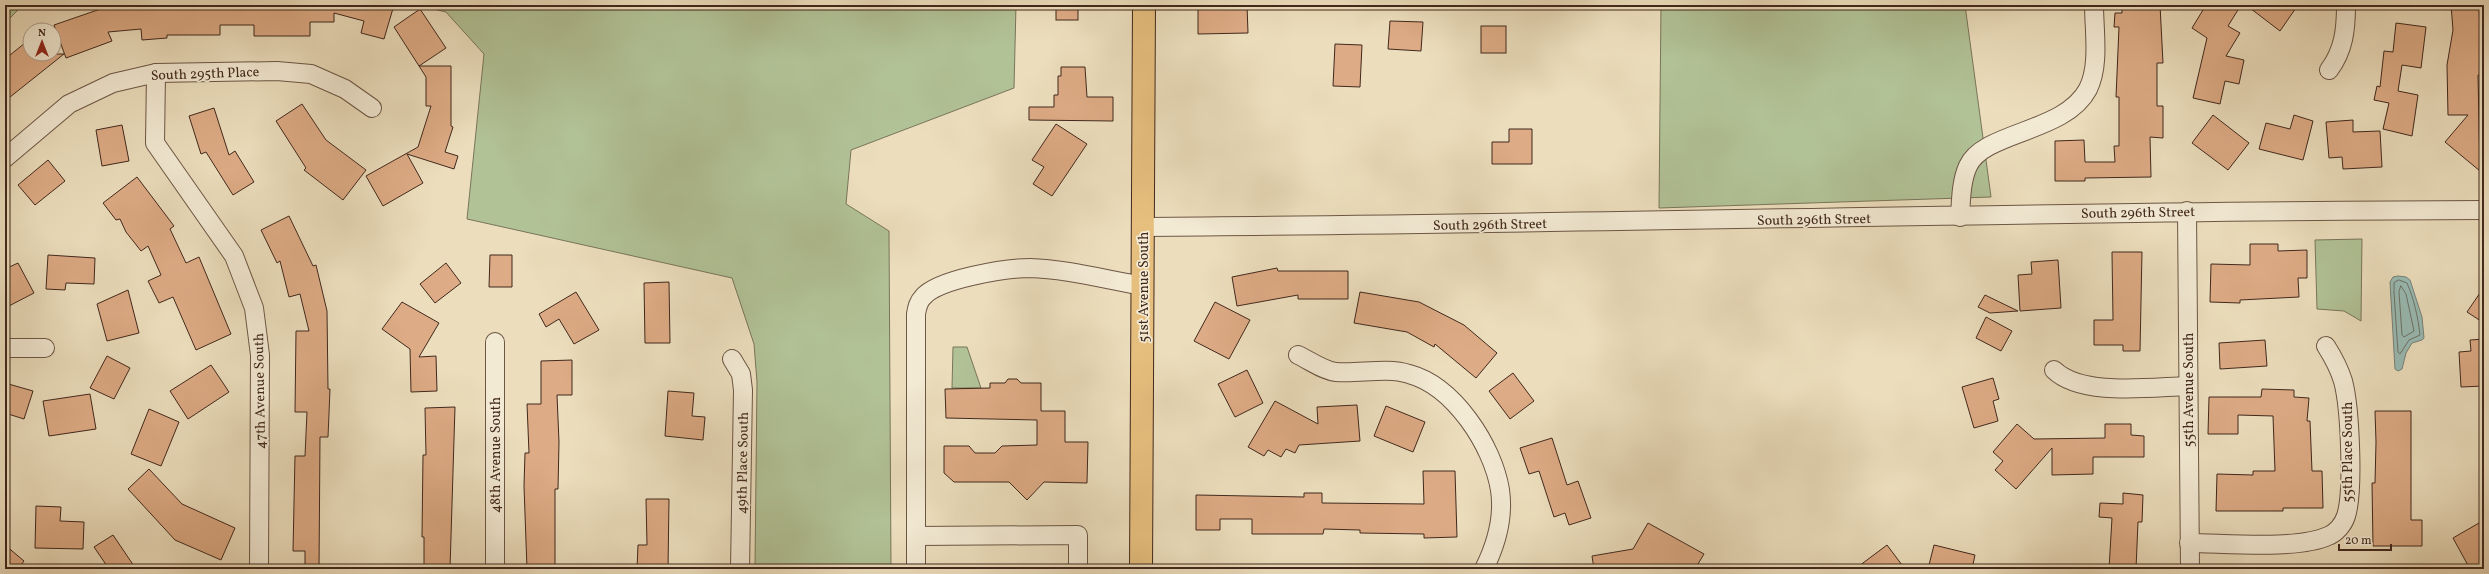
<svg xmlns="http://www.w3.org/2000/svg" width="2489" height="574" font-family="Vollkorn,serif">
	<rect width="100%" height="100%" fill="#ecdebd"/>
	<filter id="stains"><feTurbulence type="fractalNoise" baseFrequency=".005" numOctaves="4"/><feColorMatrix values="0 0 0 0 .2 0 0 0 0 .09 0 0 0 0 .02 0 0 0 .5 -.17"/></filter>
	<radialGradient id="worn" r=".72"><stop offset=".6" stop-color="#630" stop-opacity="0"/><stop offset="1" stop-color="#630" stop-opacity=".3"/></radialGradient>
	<!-- green -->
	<g fill="#b1c296" stroke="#79755a">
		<polygon points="5,5 23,5 5,23"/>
		<polygon points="417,5 1016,5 1014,88 851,150 846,204 889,231 891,569 755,569 757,382 754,344 732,278 467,219 484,54 446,12"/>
		<polygon points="1661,5 1965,5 1991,197 1659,208"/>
		<polygon points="2362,239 2361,321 2344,311 2317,309 2315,240"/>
		<polygon points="953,347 967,347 981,388 952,388"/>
	</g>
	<!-- water -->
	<polygon fill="#99bcb5" stroke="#768178" points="2398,276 2406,277 2410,280 2422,317 2424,338 2422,340 2412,343 2406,353 2402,369 2398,371 2395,369 2390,282 2393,277"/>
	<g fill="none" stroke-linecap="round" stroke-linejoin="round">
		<!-- shore -->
		<g stroke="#6d7269" stroke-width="1">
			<path d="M 2399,280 L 2407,283 C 2414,299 2418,317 2420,335 L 2409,340 L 2400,354 L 2398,352 L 2394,293 L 2394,283 Z"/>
			<polygon points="2401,286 2406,294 2414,331 2404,337 2402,335 2399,292"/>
		</g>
	</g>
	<!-- building -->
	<g fill="#ddab85" stroke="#41281d">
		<polygon points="112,5 394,5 384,39 361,33 364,21 334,13 334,22 310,22 310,36 254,36 254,25 220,25 220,35 167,35 167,38 142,40 141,29 108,32 112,41 66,58 54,25"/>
		<rect x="1056" y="5" width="22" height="15"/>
		<polygon points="1198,5 1247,5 1248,33 1198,34"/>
		<polygon points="2122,5 2160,5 2163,63 2157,63 2157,106 2163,106 2163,138 2150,137 2151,177 2085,178 2085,181 2055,181 2055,141 2084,140 2085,162 2115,162 2114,146 2119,146 2119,97 2116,97 2119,27 2114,27 2115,13 2122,13"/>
		<polygon points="2206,5 2241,5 2228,26 2240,33 2226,56 2244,60 2239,84 2225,81 2220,104 2193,98 2207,38 2192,28"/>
		<polygon points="2246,5 2298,5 2280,31"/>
		<polygon points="2451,5 2479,5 2481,48 2484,49 2484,76 2478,75 2480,171 2445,142 2468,115 2448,115 2447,65 2453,30"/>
		<polygon points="420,9 446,48 419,66 394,27"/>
		<polygon points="1390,21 1423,22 1421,51 1388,49"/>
		<polygon points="2396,23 2426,27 2421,68 2402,65 2398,91 2418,95 2412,136 2383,129 2389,103 2374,100 2377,86 2380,87 2384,51 2393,52"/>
		<rect x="1481" y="26" width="25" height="27"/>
		<polygon points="30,39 30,54 64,54 5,101 5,59"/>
		<polygon points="1335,44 1362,45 1360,87 1333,86"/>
		<polygon points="419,66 451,66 451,126 453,127 445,152 458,156 454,169 407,154 423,183 383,206 366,176 418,147 431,106 426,106 426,77"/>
		<polygon points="1061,67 1085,67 1087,97 1113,97 1113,121 1029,120 1029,107 1054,107 1054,95 1058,95 1058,76 1061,76"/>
		<polygon points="302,104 326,140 366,170 343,200 304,170 306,168 276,121"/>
		<polygon points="214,108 229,155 235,151 254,182 233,195 206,152 201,154 189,116"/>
		<polygon points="2213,115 2249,143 2228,170 2192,143"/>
		<polygon points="2294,115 2313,121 2303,160 2259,149 2266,123 2290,129"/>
		<polygon points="2353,120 2353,132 2380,131 2382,167 2343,169 2342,157 2329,158 2326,122"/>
		<polygon points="1056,124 1087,144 1052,196 1033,184 1044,167 1032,160"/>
		<polygon points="122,125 129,161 102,166 96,130"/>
		<polygon points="1509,129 1532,129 1532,164 1492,164 1492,142 1509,142"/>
		<polygon points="48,160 65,181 35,205 18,185"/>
		<polygon points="137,177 174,226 170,229 186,263 199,257 231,334 196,350 173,297 159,303 148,281 161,275 148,246 141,251 126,232 120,219 116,220 103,203"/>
		<polygon points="289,216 313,266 316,265 327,311 328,389 330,389 328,437 320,437 319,569 305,569 305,551 293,551 295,456 305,456 307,412 295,412 296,331 309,331 300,294 289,297 280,261 277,263 261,230"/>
		<polygon points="2250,244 2278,244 2278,251 2307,250 2307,278 2298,278 2299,297 2240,300 2240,303 2210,302 2211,264 2250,265"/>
		<polygon points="2112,252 2142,252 2140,351 2123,351 2123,345 2094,345 2094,320 2113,320"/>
		<polygon points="48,255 95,258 94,284 66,283 65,290 46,289"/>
		<polygon points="490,255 512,255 512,287 489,287"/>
		<polygon points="2058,260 2061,308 2020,311 2018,275 2032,274 2031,262"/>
		<polygon points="18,263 34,293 5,308 5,269"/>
		<polygon points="446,263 461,283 435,303 420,284"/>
		<polygon points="1277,268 1278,271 1348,271 1348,299 1298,299 1298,295 1237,306 1232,277"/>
		<polygon points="669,282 670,343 645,343 644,283"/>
		<polygon points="2484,287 2484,323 2467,312"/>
		<polygon points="128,290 139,333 107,341 97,304"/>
		<polygon points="576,292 599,330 574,344 559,319 546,327 539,314"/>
		<polygon points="1360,292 1419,302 1464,325 1497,353 1476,378 1435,344 1434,347 1407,332 1354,323"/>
		<polygon points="1985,295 2018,311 1990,313 1978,307"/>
		<polygon points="402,302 439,323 419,357 436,356 437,391 411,392 410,349 382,329"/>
		<polygon points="1215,302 1250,320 1229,359 1194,341"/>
		<polygon points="1986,317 2012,331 2001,351 1976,338"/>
		<polygon points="2484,339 2484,386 2461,387 2459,352 2471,351 2470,340"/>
		<polygon points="2265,340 2267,366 2220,369 2219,343"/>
		<polygon points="107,356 130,368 114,399 90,388"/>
		<polygon points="572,360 572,395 557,395 559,442 558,489 555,489 555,569 527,569 524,486 525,453 529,453 527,404 541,404 541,361"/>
		<polygon points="211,365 229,392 188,419 170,391"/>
		<polygon points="1247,370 1263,403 1235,417 1218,384"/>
		<polygon points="1513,373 1534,401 1510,419 1489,391"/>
		<polygon points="1993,378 1999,399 1993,401 1998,421 1974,428 1962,387"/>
		<polygon points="1008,379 1017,379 1021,383 1041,383 1041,411 1065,411 1065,442 1088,442 1087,483 1044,482 1027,500 1009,482 954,482 944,473 944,446 969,446 975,453 995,453 1002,446 1037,445 1037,420 946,418 945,389 990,388 990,383 1005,383"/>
		<polygon points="5,383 33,391 24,419 5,413"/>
		<polygon points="2262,389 2294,390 2294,397 2309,398 2307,421 2310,421 2312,471 2322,471 2323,508 2283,508 2283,511 2216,511 2217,474 2253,475 2253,471 2275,471 2273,416 2238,415 2238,434 2208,434 2209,397 2261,397"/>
		<polygon points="668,391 694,393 692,416 705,417 703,440 665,436"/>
		<polygon points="90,394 96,429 49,436 43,401"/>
		<polygon points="1275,401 1318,424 1317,407 1357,405 1360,441 1299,445 1295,453 1286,449 1281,457 1268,450 1264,456 1248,447"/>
		<polygon points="1386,406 1425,422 1413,452 1374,436"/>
		<polygon points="455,407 450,569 424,569 424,537 422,537 423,455 426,455 425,408"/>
		<polygon points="149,409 179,422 161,466 131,454"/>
		<polygon points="2375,411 2411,411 2411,520 2422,520 2422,546 2373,546 2372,483 2375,483 2376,442"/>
		<polygon points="2017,424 2034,439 2105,438 2105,424 2131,424 2131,435 2144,436 2144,457 2093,457 2093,474 2052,475 2052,448 2016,489 1995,470 2003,461 1993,452"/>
		<polygon points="1552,438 1567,485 1578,481 1591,518 1569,525 1565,513 1554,517 1539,471 1529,474 1520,448"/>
		<polygon points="149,469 182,504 235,528 221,560 175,540 128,489"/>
		<polygon points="1423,471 1455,471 1457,537 1424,538 1424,534 1360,533 1360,530 1324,529 1323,534 1252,534 1252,519 1220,519 1220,530 1196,530 1196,495 1304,497 1304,493 1322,493 1322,503 1424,504"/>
		<polygon points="2123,493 2143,495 2142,522 2138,522 2136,569 2109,569 2112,518 2099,517 2100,503 2123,504"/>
		<polygon points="646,499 669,499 668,569 637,569 638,545 647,545"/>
		<polygon points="36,506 61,507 60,521 84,522 83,549 35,548"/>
		<polygon points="1648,523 1704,554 1695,569 1594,569 1592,556 1633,549"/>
		<polygon points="2479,523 2484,532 2484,569 2470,569 2453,538"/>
		<polygon points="113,535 136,569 109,569 94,547"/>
		<polygon points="5,545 24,561 18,569 5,569"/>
		<polygon points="1887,545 1905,569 1855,569"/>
		<polygon points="1934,545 1975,555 1972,569 1928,569"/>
	</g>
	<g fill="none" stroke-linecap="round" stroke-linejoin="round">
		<!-- minor casing -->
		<g stroke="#6c5645" stroke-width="20">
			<g id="minor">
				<path d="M 2329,70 C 2344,50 2346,29 2346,5"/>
				<polyline points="156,73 155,143 234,256 254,308 260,355 259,569"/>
				<polyline points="5,158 69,104 113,83 156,73 277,71 311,74 345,89 372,108"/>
				<polyline points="2187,211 2190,569"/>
				<path d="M 1960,217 C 1961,201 1961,181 1968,166 C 1984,131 2065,133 2088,89 C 2100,65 2094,31 2094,5"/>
				<path d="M 1144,227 C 1590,224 2037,211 2484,210"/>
				<polyline points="495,342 495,569"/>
				<polyline points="5,348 45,348"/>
				<path d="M 1298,355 C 1309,360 1324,371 1336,372 C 1360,374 1386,367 1409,374 C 1454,386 1493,446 1500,490 C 1504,517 1496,545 1484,569"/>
				<polyline points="732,359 741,374 743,390 740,569"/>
				<path d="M 2054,370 C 2082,397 2151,387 2188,386"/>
				<polyline points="916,536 1078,535 1078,569"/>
				<path d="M 2189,543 C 2224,543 2298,550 2328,536 C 2336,533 2343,525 2346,516 C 2354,491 2350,407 2343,381 C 2339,368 2333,357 2326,346"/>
				<path d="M 916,569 L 916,314 C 917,308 918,302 923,297 C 938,279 1006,268 1030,268 C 1067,269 1107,280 1144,286"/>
			</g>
		</g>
		<!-- major casing -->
		<g stroke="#41281d" stroke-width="24">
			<polyline id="major" points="1141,569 1144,5"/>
		</g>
		<!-- minor -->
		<use href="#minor" stroke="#f3ead4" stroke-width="18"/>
		<!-- major -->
		<use href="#major" stroke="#e6bf7e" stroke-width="22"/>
	</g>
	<g text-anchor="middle" stroke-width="3.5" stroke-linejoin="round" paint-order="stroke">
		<!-- street labels -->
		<g font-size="14" fill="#41281d" stroke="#f3ead4">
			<text transform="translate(205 73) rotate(-2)" y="5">South 295th Place</text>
			<text transform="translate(2138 212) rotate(-1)" y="5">South 296th Street</text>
			<text transform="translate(1814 219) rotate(-1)" y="5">South 296th Street</text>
			<text transform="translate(1490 224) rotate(-1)" y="5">South 296th Street</text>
			<text transform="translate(1143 287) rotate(-90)" y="5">51st Avenue South</text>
			<text transform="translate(2188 390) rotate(-90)" y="5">55th Avenue South</text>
			<text transform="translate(259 391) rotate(-91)" y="5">47th Avenue South</text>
			<text transform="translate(2347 452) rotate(-90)" y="5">55th Place South</text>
			<text transform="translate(495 455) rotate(-90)" y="5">48th Avenue South</text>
			<text transform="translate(742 463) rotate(-89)" y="5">49th Place South</text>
		</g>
	</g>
	<!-- margin -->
	<rect width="2489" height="574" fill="none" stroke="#ecdebd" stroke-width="20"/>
	<rect x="6" y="6" width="2477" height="562" fill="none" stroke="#41281d" stroke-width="2"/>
	<rect x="10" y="10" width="2469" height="554" fill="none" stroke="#41281d"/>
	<!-- north arrow -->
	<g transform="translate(42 42)"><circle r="19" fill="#f3ead4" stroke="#ac9c8b"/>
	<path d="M0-3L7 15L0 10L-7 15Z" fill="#8f2418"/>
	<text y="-6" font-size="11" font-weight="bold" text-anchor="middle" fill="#41281d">N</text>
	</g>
	<!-- scale -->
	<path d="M2339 544v6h52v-6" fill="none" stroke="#41281d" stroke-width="2"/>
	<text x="2345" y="544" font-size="12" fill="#41281d" stroke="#f3ead4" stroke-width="3" paint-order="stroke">20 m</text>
	<rect width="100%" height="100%" filter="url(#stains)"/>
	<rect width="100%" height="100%" fill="url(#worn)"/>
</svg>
